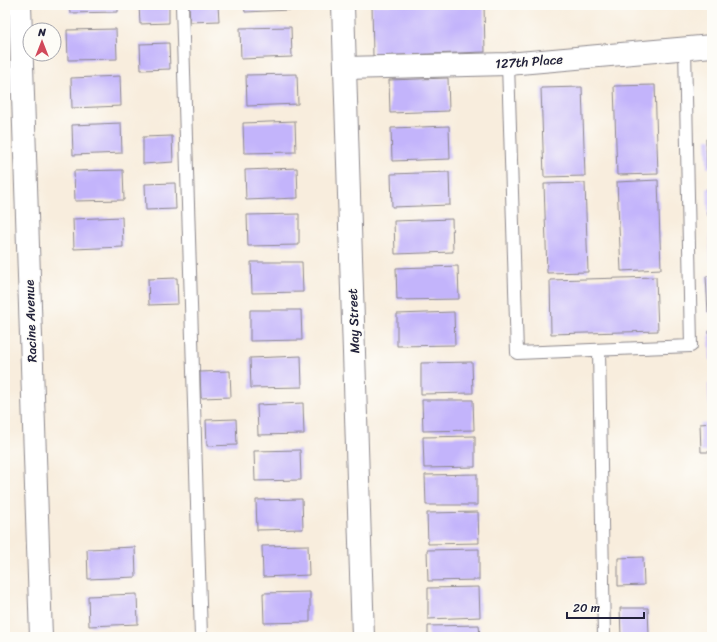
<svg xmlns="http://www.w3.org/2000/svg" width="717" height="642" font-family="Sriracha,sans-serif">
	<rect width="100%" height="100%" fill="#fdfcf7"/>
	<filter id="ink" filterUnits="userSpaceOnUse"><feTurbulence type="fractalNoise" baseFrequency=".025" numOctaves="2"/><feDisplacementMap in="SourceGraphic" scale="8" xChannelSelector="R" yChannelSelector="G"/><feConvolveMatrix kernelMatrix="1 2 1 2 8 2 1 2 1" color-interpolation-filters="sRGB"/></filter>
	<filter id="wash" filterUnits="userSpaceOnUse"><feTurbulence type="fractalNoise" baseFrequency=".012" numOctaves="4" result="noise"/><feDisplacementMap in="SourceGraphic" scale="16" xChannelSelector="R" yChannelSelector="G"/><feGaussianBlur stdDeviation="0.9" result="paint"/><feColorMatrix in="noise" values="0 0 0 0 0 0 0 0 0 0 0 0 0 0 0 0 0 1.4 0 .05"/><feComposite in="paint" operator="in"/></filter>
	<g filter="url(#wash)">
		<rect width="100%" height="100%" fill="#f8eddd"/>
		<g id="blocks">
			<!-- building -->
			<g fill="#c3b4fb">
				<polygon points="69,5 118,5 118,12 70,13"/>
				<polygon points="139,5 169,5 169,23 140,24"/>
				<polygon points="189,5 218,5 219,21 190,22"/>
				<polygon points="244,5 291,5 291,10 245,12"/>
				<polygon points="372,5 484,5 485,52 373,56"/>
				<polygon points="291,27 292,57 241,59 240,28"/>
				<polygon points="116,29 117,59 68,60 67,30"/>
				<polygon points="169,43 170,69 141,70 140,44"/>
				<polygon points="297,74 298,104 247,106 246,75"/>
				<polygon points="120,76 121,106 72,108 71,78"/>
				<polygon points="448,78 449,111 390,113 389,80"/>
				<polygon points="655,85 658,174 617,175 614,86"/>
				<polygon points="582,87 585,176 544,177 541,88"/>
				<polygon points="295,121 296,152 244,153 243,123"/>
				<polygon points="121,123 122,153 73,155 72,125"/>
				<polygon points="449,126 450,159 392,161 391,128"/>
				<polygon points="172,136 173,162 143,164 143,137"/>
				<polygon points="706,139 712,139 712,167 707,168"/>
				<polygon points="297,168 298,198 246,200 245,170"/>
				<polygon points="123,170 124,200 75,201 74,171"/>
				<polygon points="449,172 450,205 392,207 391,174"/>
				<polygon points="658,180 661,269 621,271 617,182"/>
				<polygon points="175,183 176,209 146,210 145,184"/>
				<polygon points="585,183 588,272 547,273 544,184"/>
				<polygon points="707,188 712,188 712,216 708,216"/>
				<polygon points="299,214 299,245 248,246 247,215"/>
				<polygon points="122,217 123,247 74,249 73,219"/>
				<polygon points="452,219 453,252 395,254 394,221"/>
				<polygon points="709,234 712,234 712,262 710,262"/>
				<polygon points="251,262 302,262 303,292 252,293"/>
				<polygon points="458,266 459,299 397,300 396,268"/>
				<polygon points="706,276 712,276 712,313 708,313"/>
				<polygon points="656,277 658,331 551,334 550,280"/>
				<polygon points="177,278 178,304 149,305 148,279"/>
				<polygon points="250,310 301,310 302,340 250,341"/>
				<polygon points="454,312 455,345 397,346 397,314"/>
				<polygon points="709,331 712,331 712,360 710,360"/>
				<polygon points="301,356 302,387 251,388 250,358"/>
				<polygon points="472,362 473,393 421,394 421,363"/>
				<polygon points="230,371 231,397 201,398 200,372"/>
				<polygon points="708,384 712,384 712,405 709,406"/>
				<polygon points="422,400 473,400 474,430 423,431"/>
				<polygon points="303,403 304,434 258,435 257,405"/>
				<polygon points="236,419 237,445 207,446 206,420"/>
				<polygon points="712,423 712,452 701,452 700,424"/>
				<polygon points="475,436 475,467 424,468 423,437"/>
				<polygon points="300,450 301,480 255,481 254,451"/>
				<polygon points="477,474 477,505 426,505 425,475"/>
				<polygon points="302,499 303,529 257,530 256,500"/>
				<polygon points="478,512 479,543 428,544 427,513"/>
				<polygon points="308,545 309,575 263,577 262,546"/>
				<polygon points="135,547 136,577 88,579 87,549"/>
				<polygon points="479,549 479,580 428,581 427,550"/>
				<polygon points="643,557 644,585 618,586 618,558"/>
				<polygon points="479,587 480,617 428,619 428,588"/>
				<polygon points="310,592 310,622 264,623 263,593"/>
				<polygon points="137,594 138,624 89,626 88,596"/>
				<polygon points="620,608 648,608 649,635 621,637"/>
				<polygon points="479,625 480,637 428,637 428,626"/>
			</g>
		</g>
	</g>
	<g filter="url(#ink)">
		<use href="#blocks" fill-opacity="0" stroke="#8d888c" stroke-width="1"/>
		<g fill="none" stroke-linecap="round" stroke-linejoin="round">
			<!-- lane casing -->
			<g stroke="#8d888c" stroke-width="14">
				<g id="lane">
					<polyline points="182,5 201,637"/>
					<polyline points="508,64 517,353 691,346 685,47"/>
					<polyline points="599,350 604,637"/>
				</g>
			</g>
			<!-- street casing -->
			<g stroke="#8d888c" stroke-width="24">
				<g id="street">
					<polyline points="20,5 41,637"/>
					<polyline points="343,5 363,637"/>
					<polyline points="345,68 508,64 712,46"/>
				</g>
			</g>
			<!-- lane -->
			<use href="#lane" stroke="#fff" stroke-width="12"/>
			<!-- street -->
			<use href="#street" stroke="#fff" stroke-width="22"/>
		</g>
	</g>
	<g text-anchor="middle" stroke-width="3" stroke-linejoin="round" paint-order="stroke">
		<!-- street labels -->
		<g font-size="13" fill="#22223b" stroke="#fdfcf7">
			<text transform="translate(529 61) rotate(-4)" y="5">127th Place</text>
			<text transform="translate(30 321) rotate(-92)" y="5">Racine Avenue</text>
			<text transform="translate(353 321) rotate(-92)" y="5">May Street</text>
		</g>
	</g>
	<!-- margin -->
	<rect width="717" height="642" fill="none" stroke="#fdfcf7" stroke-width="20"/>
	<!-- north arrow -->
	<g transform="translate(42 42)"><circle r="19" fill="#fdfcf7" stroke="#a5a5ac"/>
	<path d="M0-3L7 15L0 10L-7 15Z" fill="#d1495b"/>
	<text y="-6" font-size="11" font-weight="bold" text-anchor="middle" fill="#22223b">N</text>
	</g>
	<!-- scale -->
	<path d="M567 612v6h77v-6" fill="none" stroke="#22223b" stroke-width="2"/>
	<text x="573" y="612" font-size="12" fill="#22223b" stroke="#fdfcf7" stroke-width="3" paint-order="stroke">20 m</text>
</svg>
